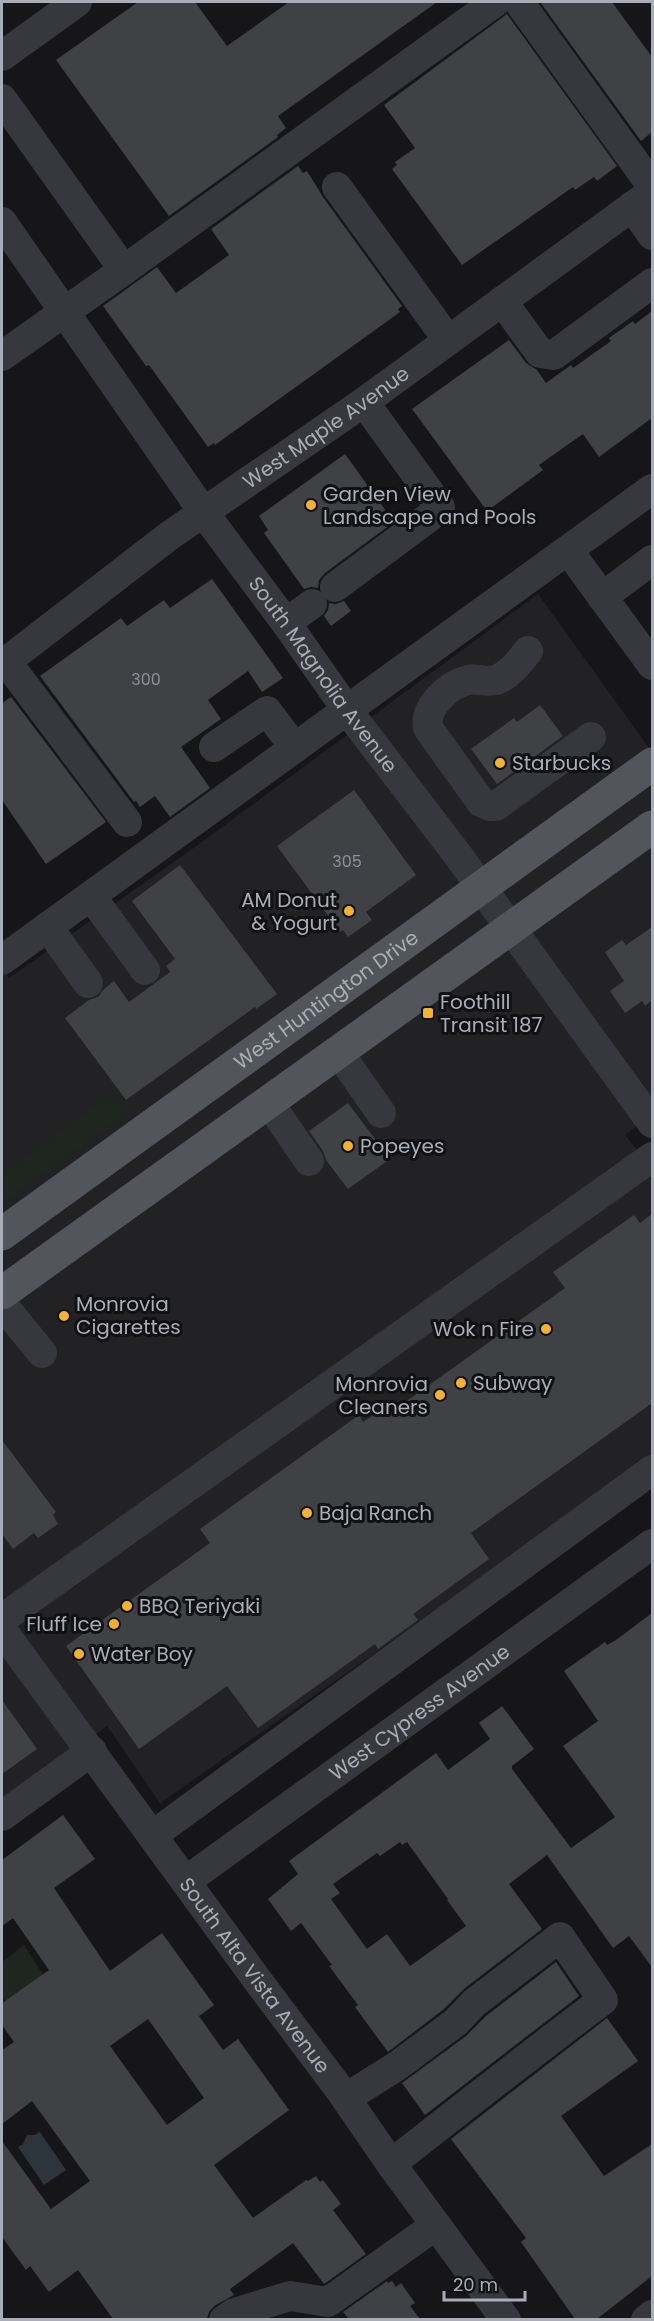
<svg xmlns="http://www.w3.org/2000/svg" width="654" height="2321" font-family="Poppins,sans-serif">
	<rect width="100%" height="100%" fill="#161618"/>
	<!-- built -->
	<polygon fill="#222225" points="538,594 652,752 652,1115 625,1135 652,1169 652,1460 160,1803 107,1726 2,1802 2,968 9,978 195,847"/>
	<!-- green -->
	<g fill="#1e261f">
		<polygon points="113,1093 128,1112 2,1203 2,1174"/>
		<polygon points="24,1945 44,1976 2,2002 2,1962"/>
	</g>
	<!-- water -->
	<polygon fill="#2c353c" points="40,2132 66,2170 44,2185 18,2147 23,2144 27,2135 34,2135"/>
	<!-- building -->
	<g fill="#404145" fill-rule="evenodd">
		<polygon points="138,2 195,2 227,46 289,2 437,2 278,116 286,128 277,135 278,137 169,216 56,60"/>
		<polygon points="540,2 612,2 652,57 652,132 641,141"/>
		<polygon points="507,14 617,166 597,181 594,177 575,190 573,187 462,265 392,169 397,165 395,162 415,148 384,105"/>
		<polygon points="298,166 303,173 307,171 323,197 402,306 398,309 400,312 314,374 215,445 214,443 208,447 149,365 146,366 103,306 157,267 176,293 229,255 211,229"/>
		<polygon points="652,311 652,418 599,457 583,434 539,465 543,470 487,511 412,409 509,340 526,363 537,370 546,383 571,365 573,368 611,341 609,338 633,321 635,324"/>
		<polygon points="345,454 394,522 325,573 319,580 318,588 311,587 304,589 264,533 268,530 259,516"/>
		<polygon points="212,579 283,678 262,692 248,671 208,700 221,719 181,747 210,788 170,817 155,796 140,807 136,801 134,802 40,676 121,618 127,626 164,600 170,608"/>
		<polygon points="344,601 351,611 331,626 324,616 328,610 329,603 336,604"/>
		<polygon points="11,697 106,822 46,864 2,800 2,703"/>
		<polygon points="540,705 563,736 497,784 471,749 514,718 517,722"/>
		<polygon points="354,790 416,875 366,912 372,920 348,937 343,930 340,932 277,846"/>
		<polygon points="180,865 277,994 256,1009 255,1007 126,1100 65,1018 89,1000 98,997 104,989 114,981 129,1002 170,972 166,966 175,959 132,901"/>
		<polygon points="652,927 652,1000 645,1006 642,1001 625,1013 610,991 624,981 605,952 622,940 626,945"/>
		<polygon points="348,1103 390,1159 348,1189 326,1160 323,1151 309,1131"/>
		<polygon points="652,1214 652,1403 471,1533 489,1559 413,1614 418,1620 378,1649 375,1644 258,1728 227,1686 139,1749 66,1646 210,1543 200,1529 359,1415 363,1422 382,1409 387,1415 565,1288 553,1272 634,1215 640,1223"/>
		<polygon points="2,1440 56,1512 53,1515 58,1524 38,1538 34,1533 13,1549 2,1534"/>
		<path d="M 652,1613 L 652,1967 L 629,1936 L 613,1948 L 547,1855 L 509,1884 L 542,1929 L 464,1989 L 444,2009 L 388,2052 L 355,2007 L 358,2005 L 329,1966 L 332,1965 L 301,1923 L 291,1931 L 268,1899 L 298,1874 L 289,1861 L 436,1753 L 448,1770 L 490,1739 L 479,1723 L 502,1706 L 534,1749 L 512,1766 L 512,1769 L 571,1848 L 615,1817 L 563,1746 L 598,1721 L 564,1671 L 605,1642 L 607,1645 L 616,1640 ZM 400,1842 L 402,1845 L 407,1842 L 448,1899 L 447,1900 L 466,1926 L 410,1966 L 387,1934 L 367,1949 L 331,1899 L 340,1893 L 333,1884 L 377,1853 L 380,1856 Z"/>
		<polygon points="2,1700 37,1749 2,1774"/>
		<path d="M 63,1815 L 95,1859 L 54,1888 L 110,1971 L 162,1933 L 214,2005 L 199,2016 L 223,2050 L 238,2039 L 289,2110 L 214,2165 L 253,2218 L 306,2180 L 308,2181 L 316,2176 L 320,2182 L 323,2180 L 341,2204 L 333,2210 L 366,2254 L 324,2284 L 293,2243 L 230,2289 L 234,2295 L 214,2306 L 209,2312 L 207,2319 L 113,2319 L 78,2270 L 49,2292 L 30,2266 L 26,2270 L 2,2237 L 2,2141 L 51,2209 L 90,2181 L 32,2101 L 2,2124 L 2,2050 L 14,2042 L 2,2025 L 2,2003 L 49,1970 L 13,1918 L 2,1926 L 2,1860 ZM 148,2019 L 204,2098 L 167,2125 L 110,2046 Z"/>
		<polygon points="556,1962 579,1996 425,2115 402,2083 466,2036 486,2016"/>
		<polygon points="607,2018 638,2061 561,2116 604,2176 652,2144 652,2276 597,2319 575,2319 521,2242 526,2238 451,2139"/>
		<polygon points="387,2281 388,2283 392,2281 396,2287 401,2283 415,2303 410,2306 420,2319 349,2319 343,2312"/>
	</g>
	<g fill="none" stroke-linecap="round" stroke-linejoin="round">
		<!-- minor -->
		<g stroke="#37383d" stroke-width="30">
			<polyline points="519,2 652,186"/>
			<polyline points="2,56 77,2"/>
			<polyline points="2,99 124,270"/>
			<polyline points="337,187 448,340"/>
			<polyline points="632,206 652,235"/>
			<path id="s1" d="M 2,222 L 204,513 L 286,623 L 347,710 L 457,854 L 652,1123"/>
			<polyline points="502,301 540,353 554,355 652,283"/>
			<polyline points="2,356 124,270 495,2"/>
			<polyline points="568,550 652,665"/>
			<polyline points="335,587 428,518 440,507 364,402"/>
			<polyline points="602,597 652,560"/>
			<polyline points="286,623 312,604"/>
			<path d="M 528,651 C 519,662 510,675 496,680 C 486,683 477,678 468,680 C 448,685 424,707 428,728 L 481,802 L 490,806 L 496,806 L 591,737"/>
			<polyline points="6,661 127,822"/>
			<path id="s2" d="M 2,665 L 169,536 L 364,402 L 652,192"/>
			<polyline points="214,747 267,711 295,748"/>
			<polyline points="91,896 145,970"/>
			<polyline points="48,927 88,983"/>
			<polyline points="2,960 652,489"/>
			<polyline points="339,1053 381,1113"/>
			<polyline points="269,1103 309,1161"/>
			<polyline points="2,1304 42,1353"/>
			<polyline points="2,1619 652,1157"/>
			<path id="s3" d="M 2,1630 L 258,1981 L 340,2090 L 391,2164 L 506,2320"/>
			<polyline points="2,1816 92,1751"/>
			<polyline points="153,1835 652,1470"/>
			<path id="s4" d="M 186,1881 L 652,1544"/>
			<path d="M 346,2098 L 397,2066 L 456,2022 L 474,2003 L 560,1937 L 603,2000 C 531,2054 461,2109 391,2164"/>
			<polyline points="224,2320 234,2313 290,2296 328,2302 436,2225"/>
			<polyline points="646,2320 652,2315"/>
		</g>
		<!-- major -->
		<g stroke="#53555c" stroke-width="33">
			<path id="s5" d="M 2,1234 L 652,764"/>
			<polyline points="2,1293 652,827"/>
		</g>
	</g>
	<!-- markers -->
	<g fill="#f2b134" stroke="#111113" stroke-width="2">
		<circle cx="311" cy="505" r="6"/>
		<circle cx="500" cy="763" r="6"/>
		<circle cx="349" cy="911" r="6"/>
		<rect x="422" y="1007" width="12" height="12" rx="3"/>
		<circle cx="348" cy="1146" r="6"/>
		<circle cx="64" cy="1316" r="6"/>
		<circle cx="546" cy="1329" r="6"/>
		<circle cx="461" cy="1383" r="6"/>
		<circle cx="440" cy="1395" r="6"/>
		<circle cx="307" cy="1513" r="6"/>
		<circle cx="127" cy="1606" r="6"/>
		<circle cx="114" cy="1624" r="6"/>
		<circle cx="79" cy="1654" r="6"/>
	</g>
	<g text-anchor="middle" stroke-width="6" stroke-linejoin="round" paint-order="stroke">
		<!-- number labels -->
		<g font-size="16" fill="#8e929b">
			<text x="146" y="685">300</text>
			<text x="347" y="867">305</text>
		</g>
		<!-- street labels -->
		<g font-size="20" fill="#a8adb8" stroke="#111113">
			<text dy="7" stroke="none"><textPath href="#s2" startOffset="402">West Maple Avenue</textPath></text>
			<text dy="7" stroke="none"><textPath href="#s1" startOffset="555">South Magnolia Avenue</textPath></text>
			<text dy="7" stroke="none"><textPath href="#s5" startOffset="400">West Huntington Drive</textPath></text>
			<text dy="7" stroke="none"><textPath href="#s4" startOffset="288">West Cypress Avenue</textPath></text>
			<text dy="7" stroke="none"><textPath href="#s3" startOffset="428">South Alta Vista Avenue</textPath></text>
		</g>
		<!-- poi labels -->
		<g font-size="20" fill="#a8adb8" stroke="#111113" text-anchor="start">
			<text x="323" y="501">Garden View<tspan x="323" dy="23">Landscape and Pools</tspan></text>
			<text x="512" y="770">Starbucks</text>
			<text x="337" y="907" text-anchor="end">AM Donut<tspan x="337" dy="23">&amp; Yogurt</tspan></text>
			<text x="440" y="1009">Foothill<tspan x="440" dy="23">Transit 187</tspan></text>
			<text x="360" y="1153">Popeyes</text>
			<text x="76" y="1311">Monrovia<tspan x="76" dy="23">Cigarettes</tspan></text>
			<text x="534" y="1336" text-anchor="end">Wok n Fire</text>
			<text x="473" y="1390">Subway</text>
			<text x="428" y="1391" text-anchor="end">Monrovia<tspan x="428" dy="23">Cleaners</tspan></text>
			<text x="319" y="1520">Baja Ranch</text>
			<text x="139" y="1613">BBQ Teriyaki</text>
			<text x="102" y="1631" text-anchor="end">Fluff Ice</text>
			<text x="91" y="1661">Water Boy</text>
		</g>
	</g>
	<!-- border -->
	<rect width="654" height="2321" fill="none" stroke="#a8adb8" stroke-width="6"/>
	<!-- scale -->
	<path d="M444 2291v9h81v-9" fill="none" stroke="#a8adb8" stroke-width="3"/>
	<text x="453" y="2291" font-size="18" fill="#a8adb8" stroke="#111113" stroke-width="4.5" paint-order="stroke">20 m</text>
</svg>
